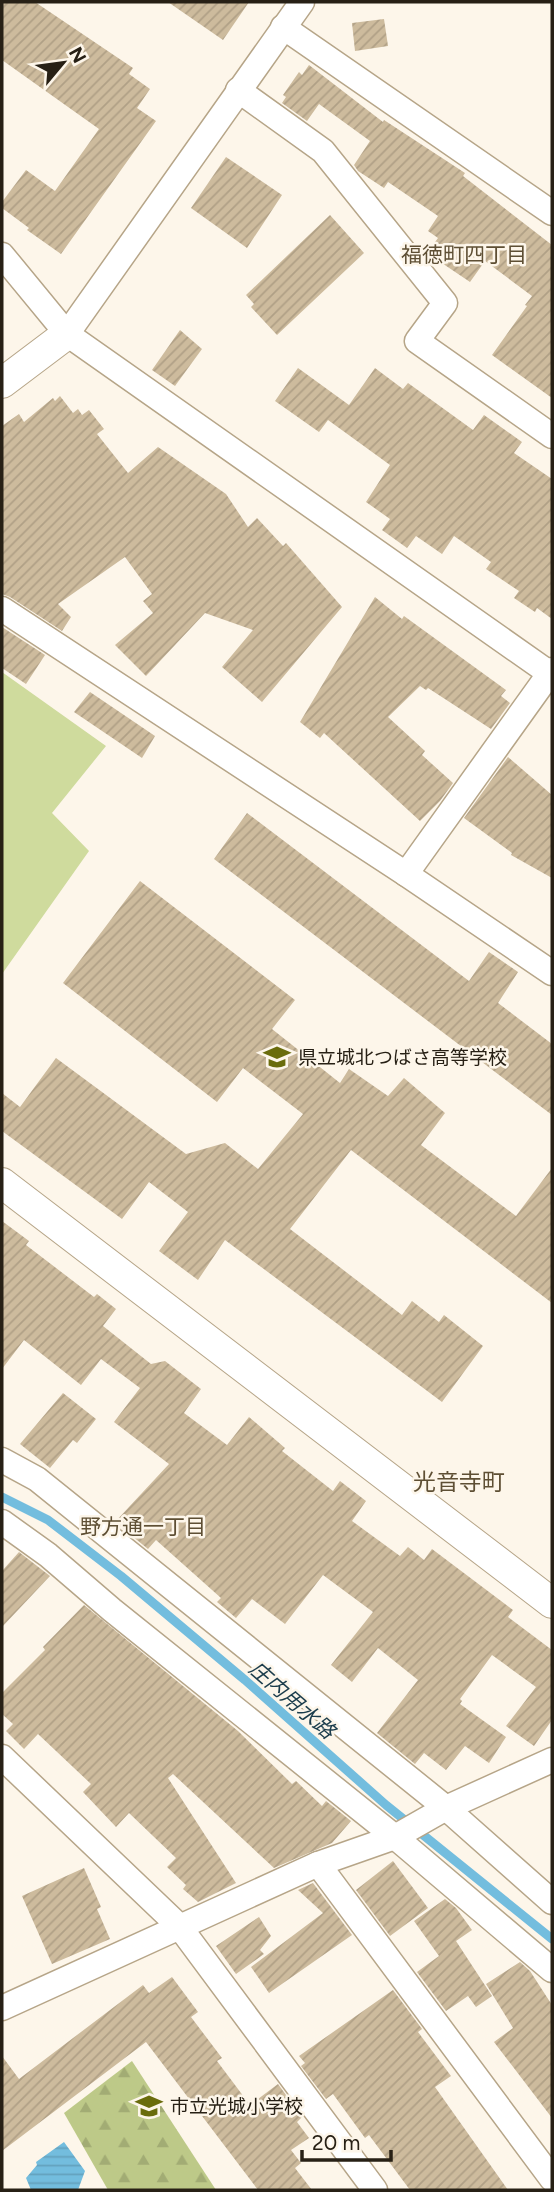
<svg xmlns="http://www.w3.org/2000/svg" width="554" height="2192" font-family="Figtree,'Noto Sans JP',sans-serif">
	<defs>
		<pattern id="forest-firs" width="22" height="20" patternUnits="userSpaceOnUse" patternTransform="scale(1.75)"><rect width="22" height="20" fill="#bdc988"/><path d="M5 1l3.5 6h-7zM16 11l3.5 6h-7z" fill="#a2ac74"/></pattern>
		<pattern id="water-rules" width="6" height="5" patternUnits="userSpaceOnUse" patternTransform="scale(1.75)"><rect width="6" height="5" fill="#73bdde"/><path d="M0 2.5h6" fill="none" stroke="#64a2be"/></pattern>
		<pattern id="building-hatch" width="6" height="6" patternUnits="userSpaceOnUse" patternTransform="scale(1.75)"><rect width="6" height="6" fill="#cdbb9d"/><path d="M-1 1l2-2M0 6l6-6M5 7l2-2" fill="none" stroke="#b0a086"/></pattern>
	</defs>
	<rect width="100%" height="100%" fill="#fdf6ea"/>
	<!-- forest -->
	<polygon fill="url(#forest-firs)" points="132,2061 216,2190 108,2190 64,2113"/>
	<!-- pitch -->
	<polygon fill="#cfdb9d" points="2,672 106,746 52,813 89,851 2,974"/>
	<!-- water -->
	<polygon fill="url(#water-rules)" points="64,2142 85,2171 78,2190 31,2190 26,2178 37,2165 36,2162"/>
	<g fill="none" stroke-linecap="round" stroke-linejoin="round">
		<!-- stream -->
		<polyline stroke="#73bdde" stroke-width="9" points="2,1497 48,1520 121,1576 245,1680 386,1805 552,1939"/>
	</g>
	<!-- building -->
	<g fill="url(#building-hatch)">
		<polygon points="2,2 35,2 133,68 129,74 150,89 137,108 156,121 61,254 27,230 29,228 2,208 2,202 26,170 55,191 99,129 2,60"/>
		<polygon points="168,2 249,2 223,40"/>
		<polygon points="384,19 388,46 355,51 352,23"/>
		<polygon points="309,65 383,122 384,120 465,173 463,176 552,245 552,398 492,355 527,306 525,305 532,296 485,261 470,282 427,253 438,238 428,231 438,216 388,182 384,188 358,171 354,165 370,141 319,104 307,121 282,103 286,97 283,95 299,72 302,75"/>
		<polygon points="226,157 282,195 247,248 191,208"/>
		<polygon points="330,215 364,253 277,335 251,307 254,304 246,295"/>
		<polygon points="180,330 202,349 175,386 152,370"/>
		<polygon points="298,368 349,405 375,368 403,389 408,383 473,430 484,415 522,442 514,453 552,479 552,619 537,608 535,612 514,598 519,591 486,569 491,562 454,536 442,554 416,536 407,548 382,530 390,519 366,502 390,465 328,420 319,432 275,401"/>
		<polygon points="60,396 73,413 78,409 82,415 89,410 104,429 97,434 128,473 158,447 226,494 248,527 257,518 283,546 286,543 342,607 262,702 222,667 253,630 205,613 146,676 115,645 153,613 143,601 152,594 125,557 58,604 71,617 62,631 10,597 2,594 2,426 19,414 24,422 53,398 55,401"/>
		<polygon points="375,597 402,619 404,616 506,690 501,696 510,703 491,729 428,688 426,690 420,686 388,717 425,751 422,755 453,783 440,801 420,821 324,733 320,738 300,722"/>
		<polygon points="2,627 45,655 26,684 2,668"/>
		<polygon points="90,692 155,736 142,758 74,712"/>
		<polygon points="508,757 552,795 552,878 511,855 512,853 464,818"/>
		<polygon points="247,813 469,981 489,952 518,972 498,1003 552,1044 552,1115 214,859"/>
		<polygon points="140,881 295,1000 272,1029 340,1083 349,1069 388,1096 404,1078 445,1113 421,1145 516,1216 552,1168 552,1303 351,1150 290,1229 402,1315 412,1301 439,1322 444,1315 483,1346 442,1402 225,1240 198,1280 159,1251 188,1212 149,1182 122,1219 2,1131 2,1093 20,1107 56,1058 186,1154 225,1143 258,1169 303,1114 243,1068 217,1102 63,983"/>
		<polygon points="2,1221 29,1241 26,1245 94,1297 97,1294 116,1309 103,1326 151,1364 165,1361 201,1389 184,1413 227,1445 249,1417 285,1448 282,1451 333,1491 340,1481 366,1501 352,1521 400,1556 408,1547 424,1560 432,1549 513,1610 508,1617 552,1650 552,1720 534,1746 506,1726 536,1687 492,1655 460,1699 462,1701 460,1704 506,1737 489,1763 465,1746 446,1770 424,1753 415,1764 377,1733 418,1680 378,1648 352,1682 331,1665 373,1612 323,1575 285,1624 252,1599 236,1618 217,1602 221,1598 156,1540 148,1549 115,1522 169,1464 114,1422 140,1388 101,1359 81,1385 24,1340 2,1369"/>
		<polygon points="63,1393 96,1419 77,1443 73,1440 50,1468 20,1444"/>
		<polygon points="19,1552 50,1576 2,1627 2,1571"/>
		<polygon points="84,1605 238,1731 292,1784 296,1781 322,1806 326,1801 351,1821 332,1843 274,1868 173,1774 168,1778 236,1883 198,1902 183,1889 186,1885 167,1867 176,1858 129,1813 116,1827 83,1792 91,1784 38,1734 24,1749 6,1731 13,1724 2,1714 2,1693 45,1650 43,1647"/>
		<polygon points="393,1861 428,1908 390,1936 356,1890"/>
		<polygon points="84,1868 101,1907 97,1909 110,1939 52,1964 22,1896"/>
		<polygon points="313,1883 352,1935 269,1993 251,1967 323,1913 298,1890"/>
		<polygon points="445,1899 456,1908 472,1930 456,1941 492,1996 476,2007 468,1996 446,2011 417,1972 439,1956 414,1921"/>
		<polygon points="259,1917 271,1936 260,1950 264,1954 236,1974 216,1946"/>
		<polygon points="520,1962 530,1971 552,2005 552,2118 494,2042 513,2028 486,1984"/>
		<polygon points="172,1977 198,2012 191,2017 222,2058 217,2061 250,2105 278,2084 302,2117 297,2122 309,2138 291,2150 301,2163 295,2168 312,2190 258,2190 146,2042 2,2151 2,2056 19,2079 143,1985 149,1993"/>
		<polygon points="393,1990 422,2029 418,2032 451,2076 435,2087 508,2190 410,2190 369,2135 365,2138 333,2094 326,2099 301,2066 305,2063 299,2056"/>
	</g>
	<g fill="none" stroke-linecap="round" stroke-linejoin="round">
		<!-- minor casing -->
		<g stroke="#b6a588" stroke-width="27">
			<g id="minor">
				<polyline points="283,27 552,213"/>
				<polyline points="238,90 323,151 445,303 417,341 552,436"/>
				<polyline points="2,255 67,334 552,675"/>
				<polyline points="67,334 302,2"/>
				<polyline points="2,609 406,874 552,973"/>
				<polyline points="406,874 552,670"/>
				<polyline points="2,1460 37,1479 446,1808 552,1902"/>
				<polyline points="2,1522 48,1555 112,1610 395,1837 552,1970"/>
				<polyline points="2,1757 179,1926 375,2190"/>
				<polyline points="318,1864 552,2179"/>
				<polyline points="2,2008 318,1864 395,1837 446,1808 552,1760"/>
			</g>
		</g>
		<!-- tertiary casing -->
		<g stroke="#b6a588" stroke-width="32">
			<g id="tertiary">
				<polyline points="2,383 67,334"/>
				<polyline points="2,1183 552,1603"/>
			</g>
		</g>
		<!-- minor -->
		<use href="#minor" stroke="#fff" stroke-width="24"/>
		<!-- tertiary -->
		<use href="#tertiary" stroke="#fff" stroke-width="30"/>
	</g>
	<!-- icons -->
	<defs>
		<g id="school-bare" transform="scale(2.1)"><path d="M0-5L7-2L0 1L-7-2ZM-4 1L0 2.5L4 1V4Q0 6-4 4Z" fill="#6a6c0c" stroke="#fdf6ea" stroke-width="2.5" paint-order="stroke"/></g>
	</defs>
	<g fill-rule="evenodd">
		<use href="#school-bare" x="277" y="1057"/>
		<use href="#school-bare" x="149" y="2106"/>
	</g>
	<g text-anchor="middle" stroke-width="5" stroke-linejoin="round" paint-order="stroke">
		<!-- poi labels -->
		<g font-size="19" fill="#272015" stroke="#fdf6ea" text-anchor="start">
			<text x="298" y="1064">県立城北つばさ高等学校</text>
			<text x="170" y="2113">市立光城小学校</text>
		</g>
		<!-- neighbourhood labels -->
		<g font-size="21" fill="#5e4f34" stroke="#fdf6ea">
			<text x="464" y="262">福徳町四丁目</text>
			<text x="143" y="1534">野方通一丁目</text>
		</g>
		<!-- water labels -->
		<g font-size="21" font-style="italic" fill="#1b3c4b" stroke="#fdf6ea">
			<text transform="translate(292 1700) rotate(41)" y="7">庄内用水路</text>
		</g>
		<!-- quarter labels -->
		<g font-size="23" fill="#5e4f34" stroke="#fdf6ea">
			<text x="459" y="1490">光音寺町</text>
		</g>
	</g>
	<!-- border -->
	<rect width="554" height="2192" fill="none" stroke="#272015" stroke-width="7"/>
	<!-- north arrow -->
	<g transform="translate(63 63) rotate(61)" stroke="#fdf6ea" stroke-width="5" paint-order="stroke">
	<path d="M0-5L12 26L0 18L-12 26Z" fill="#272015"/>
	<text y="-10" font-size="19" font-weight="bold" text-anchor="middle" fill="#272015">N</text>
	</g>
	<!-- scale -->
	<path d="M302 2150v10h89v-10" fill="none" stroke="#272015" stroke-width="3.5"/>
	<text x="312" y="2150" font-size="21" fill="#272015" stroke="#fdf6ea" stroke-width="5" paint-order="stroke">20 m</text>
</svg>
